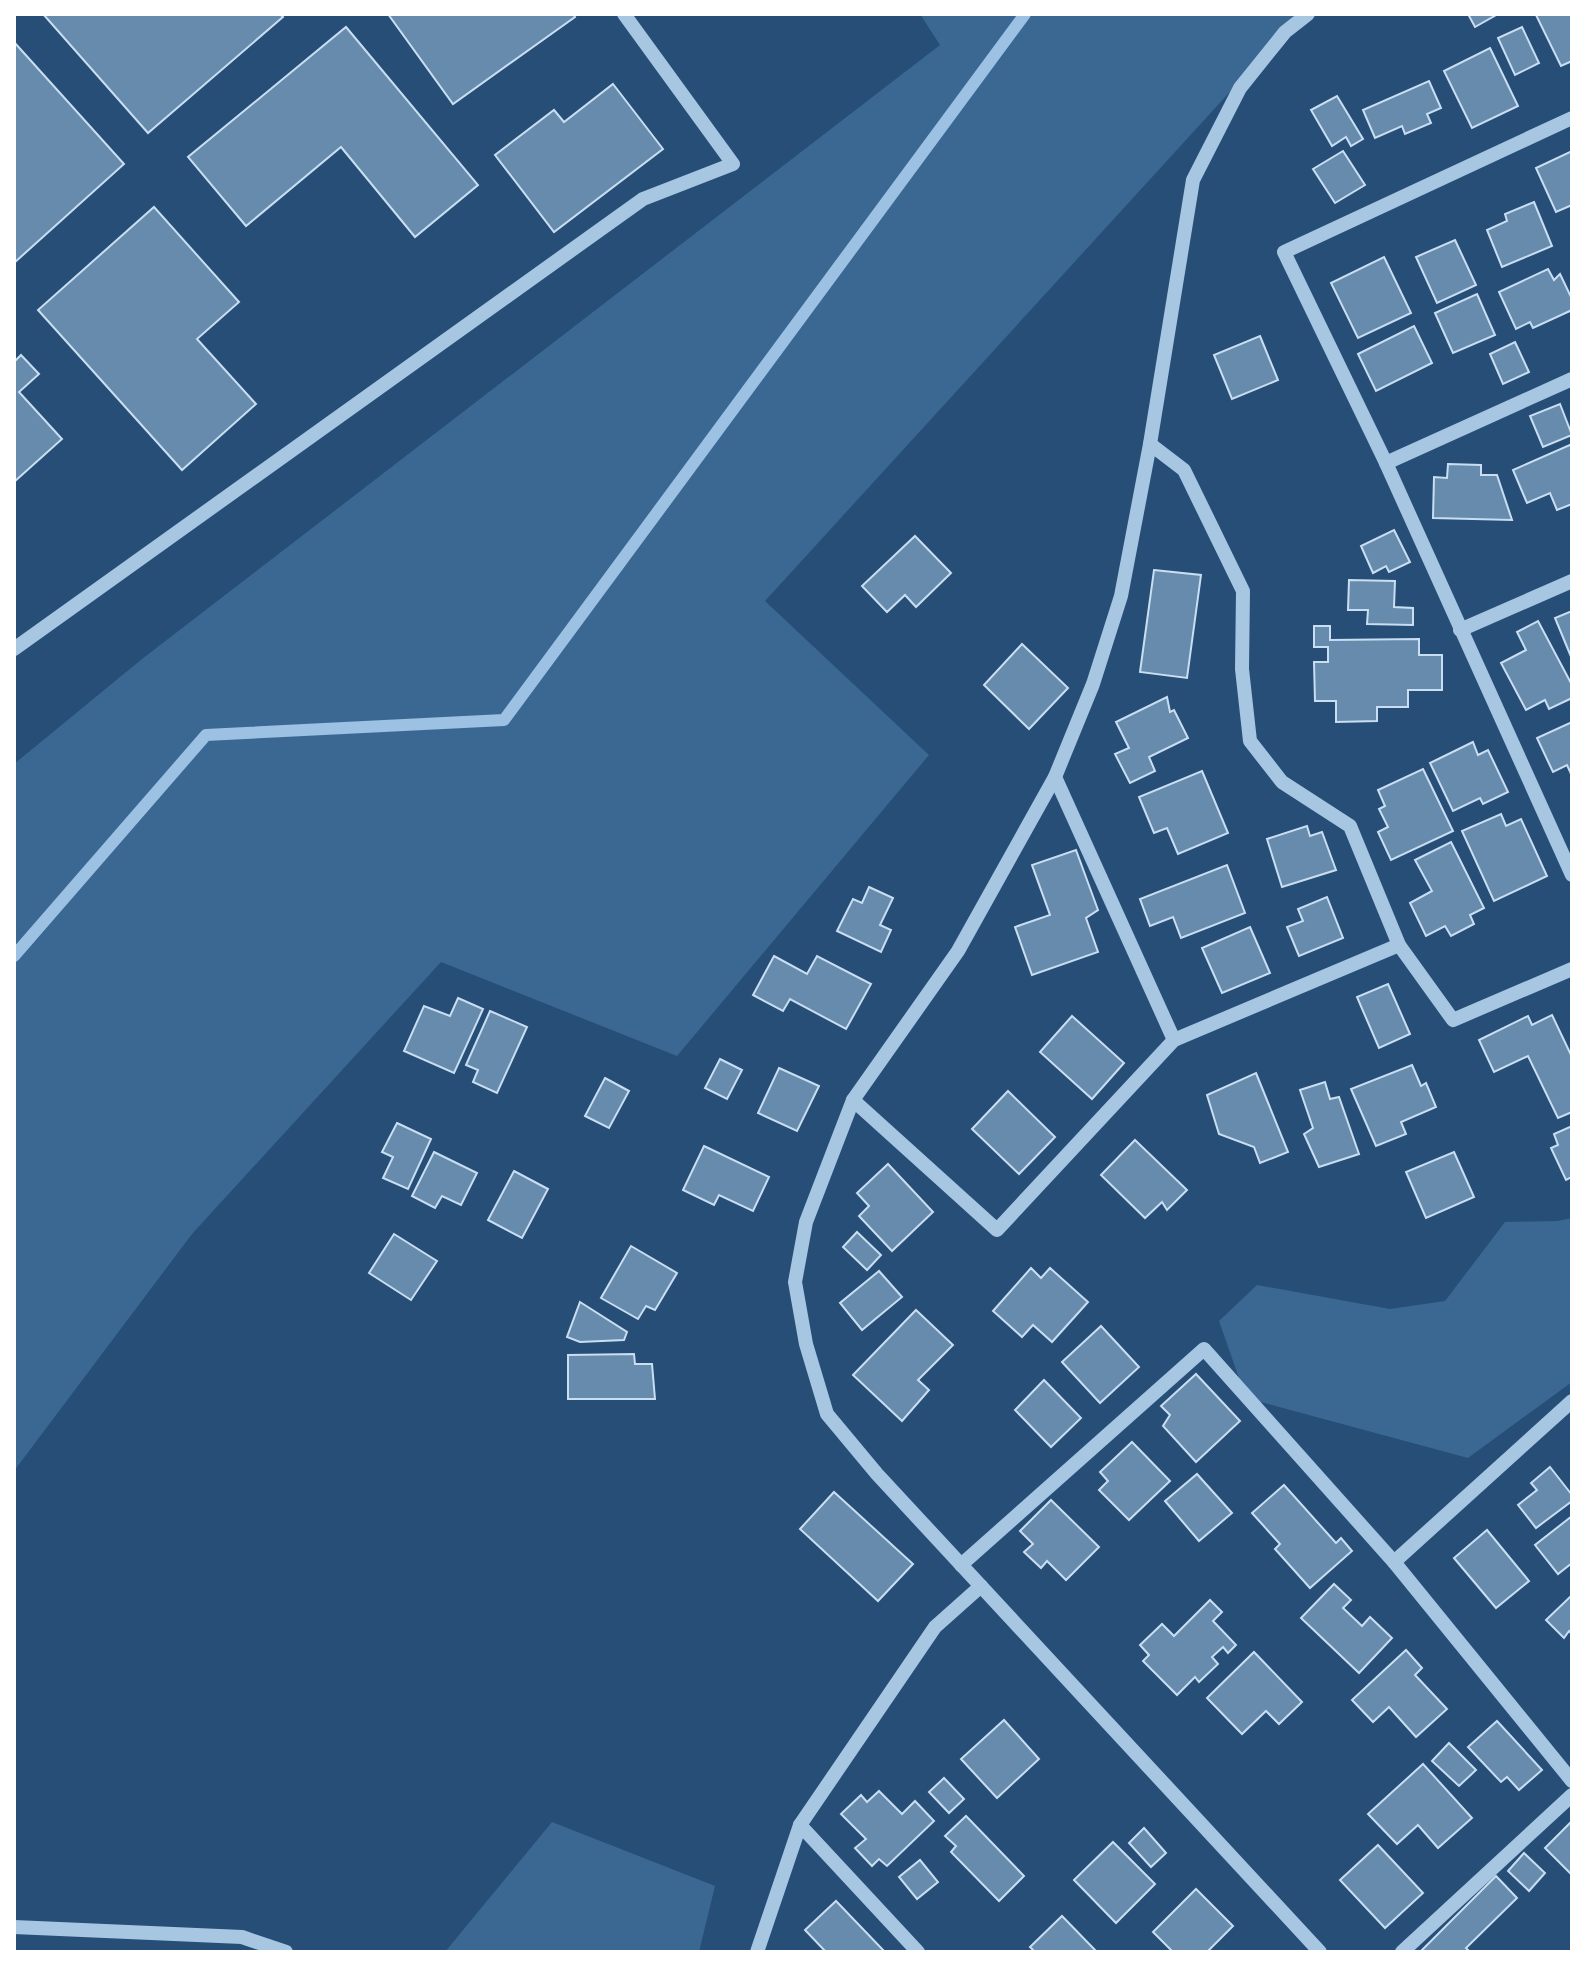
<svg xmlns="http://www.w3.org/2000/svg" width="1586" height="1966" font-family="'Golos Text',sans-serif">
	<rect width="100%" height="100%" fill="#264e76"/>
	<!-- green -->
	<g fill="#3a6893">
		<polygon points="920,14 1301,14 765,601 929,755 677,1056 441,962 192,1234 14,1471 14,764 142,659 940,45"/>
		<polygon points="1572,1218 1572,1382 1468,1458 1246,1398 1219,1321 1257,1285 1390,1309 1445,1301 1505,1222 1557,1221"/>
		<polygon points="552,1822 715,1886 699,1952 445,1952"/>
	</g>
	<g fill="none" stroke-linecap="round" stroke-linejoin="round">
		<!-- stream -->
		<polyline stroke="#9cc1e2" stroke-width="12" points="14,956 206,735 504,720 1025,14"/>
	</g>
	<!-- building -->
	<g fill="#668bac" stroke="#c9def2" stroke-width="2">
		<polygon points="43,14 280,14 283,17 148,133"/>
		<polygon points="388,14 573,14 575,17 453,104"/>
		<polygon points="1468,14 1498,14 1475,27"/>
		<polygon points="1572,14 1572,61 1561,66 1536,15"/>
		<polygon points="346,27 478,185 415,237 341,147 246,226 188,157"/>
		<polygon points="1522,27 1539,63 1515,75 1498,38"/>
		<polygon points="14,42 124,164 14,263"/>
		<polygon points="1490,48 1518,106 1472,128 1444,71"/>
		<polygon points="1429,81 1441,108 1427,114 1431,123 1405,134 1402,126 1375,138 1363,110"/>
		<polygon points="613,84 663,149 554,232 495,155 554,110 564,122"/>
		<polygon points="1337,96 1363,139 1351,146 1346,137 1332,146 1311,110"/>
		<polygon points="1343,151 1365,185 1335,203 1313,169"/>
		<polygon points="1572,151 1572,205 1556,212 1536,168"/>
		<polygon points="1534,202 1552,246 1502,267 1487,230 1507,221 1505,214"/>
		<polygon points="154,207 239,302 197,339 256,404 182,470 38,310"/>
		<polygon points="1455,240 1476,285 1437,303 1416,257"/>
		<polygon points="1384,257 1411,313 1358,338 1331,283"/>
		<polygon points="1548,269 1554,280 1560,274 1572,299 1572,310 1533,328 1530,322 1516,329 1499,292"/>
		<polygon points="1477,294 1495,335 1453,353 1435,313"/>
		<polygon points="1414,326 1432,363 1376,391 1358,354"/>
		<polygon points="1260,336 1278,380 1232,399 1214,355"/>
		<polygon points="1515,342 1529,372 1503,384 1490,354"/>
		<polygon points="21,355 39,374 19,392 62,439 14,482 14,362"/>
		<polygon points="1560,404 1572,435 1543,447 1530,416"/>
		<polygon points="1572,444 1572,504 1557,510 1550,493 1527,503 1513,470"/>
		<polygon points="1448,464 1481,465 1481,475 1497,475 1512,520 1433,518 1434,477 1447,478"/>
		<polygon points="1394,530 1410,562 1389,572 1386,566 1373,573 1361,546"/>
		<polygon points="915,536 951,573 916,607 905,595 887,612 862,586"/>
		<polygon points="1154,570 1201,575 1187,678 1140,672"/>
		<polygon points="1349,580 1395,581 1394,607 1413,608 1413,625 1367,624 1368,610 1348,610"/>
		<polygon points="1572,611 1572,659 1555,618"/>
		<polygon points="1538,621 1572,685 1572,698 1549,709 1545,700 1526,710 1501,663 1526,650 1517,632"/>
		<polygon points="1314,626 1330,626 1330,640 1419,639 1419,655 1442,655 1442,690 1408,690 1408,707 1377,707 1377,721 1336,722 1336,701 1315,701 1314,662 1328,662 1328,647 1314,647"/>
		<polygon points="1022,644 1068,688 1029,729 984,685"/>
		<polygon points="1167,697 1170,712 1174,710 1188,738 1149,757 1155,771 1130,783 1115,754 1129,748 1116,722"/>
		<polygon points="1572,722 1572,776 1567,765 1553,772 1537,738"/>
		<polygon points="1473,742 1478,755 1488,750 1508,792 1483,804 1480,798 1453,811 1430,763"/>
		<polygon points="1423,769 1453,831 1391,860 1378,832 1388,827 1379,809 1385,806 1378,790"/>
		<polygon points="1202,771 1228,833 1178,854 1167,828 1154,833 1139,797"/>
		<polygon points="1501,814 1506,826 1521,819 1547,876 1494,901 1462,831"/>
		<polygon points="1307,826 1310,836 1322,832 1336,870 1282,887 1267,839"/>
		<polygon points="1451,842 1484,908 1470,915 1474,924 1451,936 1445,926 1426,936 1410,903 1432,891 1415,860"/>
		<polygon points="1076,850 1098,910 1086,918 1098,952 1032,975 1015,927 1050,915 1032,865"/>
		<polygon points="1227,865 1245,913 1181,938 1173,917 1150,926 1140,899"/>
		<polygon points="869,887 893,898 880,925 891,930 881,952 837,931 853,899 862,903"/>
		<polygon points="1327,897 1343,938 1299,956 1287,927 1303,921 1298,909"/>
		<polygon points="1250,927 1270,973 1222,993 1202,948"/>
		<polygon points="774,956 807,974 817,956 871,984 846,1029 790,999 783,1011 753,995"/>
		<polygon points="1388,984 1410,1034 1379,1048 1357,997"/>
		<polygon points="458,998 483,1009 454,1073 404,1051 424,1006 450,1016"/>
		<polygon points="490,1011 527,1027 497,1093 473,1082 478,1070 466,1065"/>
		<polygon points="1552,1015 1572,1057 1572,1112 1558,1118 1528,1056 1494,1072 1479,1040 1528,1016 1532,1025"/>
		<polygon points="1072,1016 1124,1063 1092,1099 1040,1052"/>
		<polygon points="720,1059 742,1070 727,1099 705,1088"/>
		<polygon points="1412,1065 1421,1086 1426,1083 1436,1107 1401,1122 1406,1134 1376,1146 1351,1089"/>
		<polygon points="779,1068 819,1086 797,1131 758,1113"/>
		<polygon points="1256,1073 1288,1152 1260,1163 1254,1147 1219,1134 1207,1095"/>
		<polygon points="605,1078 629,1091 609,1128 585,1116"/>
		<polygon points="1325,1082 1330,1099 1339,1097 1359,1154 1319,1167 1304,1134 1313,1128 1300,1090"/>
		<polygon points="1008,1091 1055,1137 1019,1174 972,1129"/>
		<polygon points="397,1123 431,1139 408,1189 383,1178 393,1157 382,1152"/>
		<polygon points="1572,1126 1572,1177 1566,1180 1551,1148 1558,1145 1554,1134"/>
		<polygon points="1135,1140 1187,1190 1167,1210 1162,1202 1145,1218 1101,1175"/>
		<polygon points="704,1146 769,1177 753,1211 719,1195 714,1205 683,1190"/>
		<polygon points="434,1152 477,1173 461,1205 442,1196 435,1208 412,1196"/>
		<polygon points="1454,1152 1474,1197 1426,1218 1406,1172"/>
		<polygon points="888,1164 933,1212 892,1251 859,1216 869,1206 857,1193"/>
		<polygon points="514,1171 548,1189 522,1238 488,1220"/>
		<polygon points="857,1232 881,1255 867,1270 843,1247"/>
		<polygon points="394,1234 437,1261 411,1300 369,1273"/>
		<polygon points="631,1246 677,1273 655,1310 646,1306 638,1319 601,1298"/>
		<polygon points="1031,1268 1041,1278 1050,1268 1088,1302 1052,1342 1033,1325 1022,1337 993,1311"/>
		<polygon points="879,1271 902,1297 862,1330 840,1303"/>
		<polygon points="580,1302 627,1332 624,1340 580,1342 567,1337"/>
		<polygon points="916,1310 953,1345 918,1380 929,1390 902,1421 853,1375"/>
		<polygon points="1101,1326 1139,1367 1100,1403 1062,1362"/>
		<polygon points="634,1354 635,1364 652,1364 655,1399 568,1399 568,1355"/>
		<polygon points="1196,1374 1240,1421 1196,1462 1163,1426 1170,1415 1161,1406"/>
		<polygon points="1044,1380 1081,1418 1051,1447 1015,1410"/>
		<polygon points="1132,1442 1170,1481 1129,1520 1099,1490 1108,1481 1100,1472"/>
		<polygon points="1550,1467 1572,1495 1572,1501 1536,1528 1518,1505 1537,1490 1531,1483"/>
		<polygon points="1197,1474 1232,1513 1199,1541 1165,1501"/>
		<polygon points="1284,1485 1336,1543 1341,1538 1352,1551 1310,1588 1275,1549 1280,1544 1252,1513"/>
		<polygon points="834,1492 913,1564 878,1601 800,1529"/>
		<polygon points="1051,1500 1099,1547 1066,1580 1047,1561 1041,1568 1024,1552 1033,1544 1020,1531"/>
		<polygon points="1572,1516 1572,1563 1558,1574 1535,1545"/>
		<polygon points="1487,1530 1529,1581 1496,1608 1454,1558"/>
		<polygon points="1334,1584 1351,1600 1343,1608 1362,1626 1370,1617 1392,1638 1359,1673 1301,1618"/>
		<polygon points="1572,1595 1572,1634 1569,1631 1564,1638 1546,1620"/>
		<polygon points="1210,1600 1222,1612 1213,1621 1236,1645 1228,1653 1223,1647 1212,1657 1218,1664 1199,1682 1195,1677 1177,1695 1143,1661 1149,1655 1140,1645 1162,1624 1174,1636"/>
		<polygon points="1406,1650 1422,1668 1415,1675 1447,1709 1416,1737 1389,1707 1373,1722 1352,1700"/>
		<polygon points="1254,1652 1302,1702 1279,1724 1266,1711 1242,1734 1207,1698"/>
		<polygon points="1004,1720 1039,1759 997,1798 961,1759"/>
		<polygon points="1497,1721 1542,1770 1519,1790 1507,1777 1501,1782 1468,1747"/>
		<polygon points="1449,1743 1476,1770 1459,1786 1432,1761"/>
		<polygon points="1423,1764 1472,1818 1438,1848 1418,1825 1397,1844 1368,1814"/>
		<polygon points="944,1778 964,1799 949,1813 929,1792"/>
		<polygon points="879,1791 902,1814 915,1801 934,1821 887,1866 879,1859 872,1866 855,1848 866,1839 841,1814 861,1795 867,1802"/>
		<polygon points="966,1816 1024,1876 999,1901 951,1852 956,1846 945,1836"/>
		<polygon points="1572,1821 1572,1875 1545,1848"/>
		<polygon points="1144,1828 1166,1853 1151,1867 1129,1843"/>
		<polygon points="1113,1842 1155,1884 1116,1923 1074,1880"/>
		<polygon points="1378,1845 1423,1893 1385,1928 1340,1880"/>
		<polygon points="1524,1853 1545,1873 1529,1891 1508,1871"/>
		<polygon points="920,1860 938,1882 917,1899 899,1877"/>
		<polygon points="1496,1876 1517,1898 1466,1948 1470,1952 1420,1952"/>
		<polygon points="1196,1889 1233,1926 1207,1952 1173,1952 1153,1932"/>
		<polygon points="836,1901 885,1952 826,1952 805,1930"/>
		<polygon points="1062,1916 1097,1952 1035,1952 1030,1947"/>
	</g>
	<g fill="none" stroke-linecap="round" stroke-linejoin="round">
		<!-- minor -->
		<g stroke="#a7c6e2" stroke-width="14">
			<polyline points="1308,14 1285,32 1240,88 1193,180 1150,444 1121,596 1093,684 1055,777 958,951 853,1100 806,1222 795,1282 806,1344 827,1414 877,1474 1320,1952"/>
			<polyline points="1572,118 1284,252 1386,463 1572,875"/>
			<polyline points="1150,444 1184,470 1243,591 1242,669 1250,741 1282,782 1350,826 1399,945 1453,1020 1572,969"/>
			<polyline points="1386,463 1572,379"/>
			<polyline points="1460,630 1572,581"/>
			<polyline points="14,649 643,199 733,164 624,14"/>
			<polyline points="1055,777 1174,1040"/>
			<polyline points="853,1100 997,1230 1174,1040 1399,945"/>
			<polyline points="1394,1562 1572,1401"/>
			<polyline points="961,1565 1204,1349 1394,1562 1572,1781"/>
			<polyline points="800,1825 918,1952"/>
			<polyline points="14,1927 242,1937 286,1952"/>
			<polyline points="757,1952 800,1825 935,1627 981,1586"/>
			<polyline points="1402,1952 1572,1795"/>
		</g>
	</g>
	<!-- border -->
	<rect width="1586" height="1966" fill="none" stroke="#ffffff" stroke-width="32"/>
</svg>
